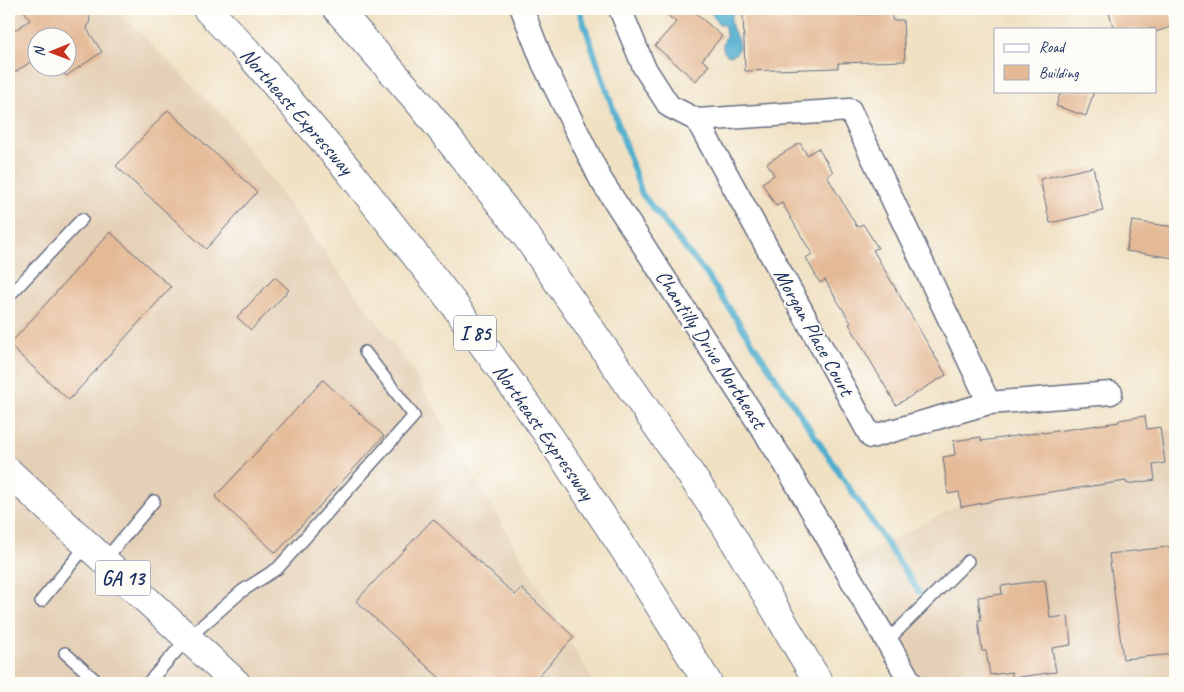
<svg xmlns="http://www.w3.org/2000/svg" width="1184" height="692" font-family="Caveat,sans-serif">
	<rect width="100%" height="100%" fill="#fdfcf7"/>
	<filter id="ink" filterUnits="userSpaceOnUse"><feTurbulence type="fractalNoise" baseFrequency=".02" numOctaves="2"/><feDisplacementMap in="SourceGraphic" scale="10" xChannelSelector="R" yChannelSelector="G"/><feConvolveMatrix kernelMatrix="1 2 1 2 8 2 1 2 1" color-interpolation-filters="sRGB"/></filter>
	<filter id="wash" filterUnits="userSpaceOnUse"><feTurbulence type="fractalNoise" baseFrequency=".0096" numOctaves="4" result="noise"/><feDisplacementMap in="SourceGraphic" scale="20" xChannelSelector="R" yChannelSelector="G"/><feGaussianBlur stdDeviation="1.12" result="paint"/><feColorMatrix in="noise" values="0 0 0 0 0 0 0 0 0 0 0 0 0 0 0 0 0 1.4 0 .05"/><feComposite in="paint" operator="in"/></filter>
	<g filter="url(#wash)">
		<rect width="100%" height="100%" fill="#f0e1c3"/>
		<!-- built -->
		<g fill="#e4d0b6" fill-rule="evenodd">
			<path d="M 9,9 L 116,9 L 224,117 L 412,370 L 594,683 L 9,683 ZM 38,38 L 68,38 L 68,68 L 38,68 Z"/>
			<polygon points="1175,428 1175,683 913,683 839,568 984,492"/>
		</g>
		<!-- water -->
		<path fill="#4faece" stroke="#356e96" d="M 712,9 L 735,9 C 734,12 731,16 731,20 C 730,30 746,46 735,54 C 726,61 718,47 726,37 L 725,27 L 723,24 L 719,24 L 711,13 Z"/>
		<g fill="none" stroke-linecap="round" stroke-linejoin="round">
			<!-- stream -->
			<polyline stroke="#4faece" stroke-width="6" points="579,9 642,194 707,275 919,592"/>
		</g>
		<g id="blocks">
			<!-- building -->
			<g fill="#e4ba96">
				<polygon points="23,9 86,9 89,16 90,20 87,29 102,52 66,76 61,68 68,68 68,38 38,38 38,57 9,76 9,34 30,20"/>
				<polygon points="660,9 691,9 722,36 702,60 709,65 696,81 655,46 676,22"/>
				<polygon points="859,9 859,14 892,13 892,20 903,20 905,61 838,63 838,68 745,71 743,13"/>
				<polygon points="1110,9 1169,9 1174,26 1155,32 1155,29 1114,29 1109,13 1111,13"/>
				<polygon points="1061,91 1094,91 1086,116 1056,106"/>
				<polygon points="168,110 257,192 206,249 116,166"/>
				<polygon points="800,143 807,155 818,148 833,172 827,176 857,227 863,224 878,248 873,250 946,375 896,405 849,324 851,323 825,280 820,283 806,258 812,254 782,203 776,206 762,183 774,175 767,163"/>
				<polygon points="1093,167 1103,211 1050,223 1040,179"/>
				<polygon points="1132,221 1175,227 1175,258 1126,251"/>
				<polygon points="110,232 171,287 69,400 9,345"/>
				<polygon points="275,277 289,290 251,330 237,317"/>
				<polygon points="323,380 384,436 276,553 215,497"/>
				<polygon points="1145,416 1147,429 1160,427 1165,463 1153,465 1155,480 1127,484 1126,481 989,501 989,502 961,507 959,492 948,494 943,457 955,455 953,441 981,437 981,441 1043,432 1043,433 1119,422 1119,420"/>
				<polygon points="433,519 515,595 521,588 574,637 532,683 445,683 356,601"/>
				<polygon points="1175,546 1175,654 1123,659 1109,554"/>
				<polygon points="1045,580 1050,618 1068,616 1071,645 1052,648 1056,672 1012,678 1012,672 990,675 986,651 982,651 978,620 981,620 978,597 1002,594 1001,586"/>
			</g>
		</g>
	</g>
	<g filter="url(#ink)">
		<use href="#blocks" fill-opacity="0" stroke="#666d81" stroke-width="1"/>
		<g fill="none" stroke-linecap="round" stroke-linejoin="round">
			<!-- service casing -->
			<g stroke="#666d81" stroke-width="14">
				<g id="service">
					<polyline points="9,296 82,219"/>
					<polyline points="104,561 154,501"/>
					<polyline points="41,601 87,545"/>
					<polyline points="887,641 968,561"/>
					<polyline points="65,653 99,683"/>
					<polyline points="148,683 188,638 242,591 278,568 414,416 365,352"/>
				</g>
			</g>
			<!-- minor casing -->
			<g stroke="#666d81" stroke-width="25">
				<g id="minor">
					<polyline points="522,9 543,63 601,180 785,464 911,683"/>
					<polyline points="620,9 644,67 669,106 697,120 850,110 989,403"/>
					<polyline points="697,120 871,437 989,403 1111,393"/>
				</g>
			</g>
			<!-- primary casing -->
			<g stroke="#666d81" stroke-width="30">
				<polyline id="primary" points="9,472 236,683"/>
			</g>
			<!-- motorway casing -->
			<g stroke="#666d81" stroke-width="30">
				<g id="motorway">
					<polyline points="207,9 246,50 350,172 453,303 549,436 624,549 708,683"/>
					<polyline points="337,9 418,101 527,237 724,523 819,683"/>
				</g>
			</g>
			<!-- service -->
			<use href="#service" stroke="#fff" stroke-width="11"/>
			<!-- minor -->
			<use href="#minor" stroke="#fff" stroke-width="22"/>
			<!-- primary -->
			<use href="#primary" stroke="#fff" stroke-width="28"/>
			<!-- motorway -->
			<use href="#motorway" stroke="#fff" stroke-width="28"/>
		</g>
	</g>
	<g text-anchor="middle" stroke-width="4.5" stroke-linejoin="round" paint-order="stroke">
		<!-- shield labels -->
		<g fill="#fdfcf7" stroke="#5f6c8c" stroke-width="1">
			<rect x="454" y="315.5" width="42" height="35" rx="4"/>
			<rect x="95.5" y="560.5" width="55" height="35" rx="4"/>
		</g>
		<g font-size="20" font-weight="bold" fill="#1b2f5e">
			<text x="475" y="340">I 85</text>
			<text x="123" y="585">GA 13</text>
		</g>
		<!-- street labels -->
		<g font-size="21" fill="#1b2f5e" stroke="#fdfcf7">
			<text transform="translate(297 111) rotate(49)" y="7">Northeast Expressway</text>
			<text transform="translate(814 332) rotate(61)" y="7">Morgan Place Court</text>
			<text transform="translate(711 349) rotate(57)" y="7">Chantilly Drive Northeast</text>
			<text transform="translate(544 432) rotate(55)" y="7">Northeast Expressway</text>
		</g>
	</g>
	<!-- margin -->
	<rect width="1184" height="692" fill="none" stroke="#fdfcf7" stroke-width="30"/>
	<!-- legend -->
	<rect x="994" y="28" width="162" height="65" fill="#fdfcf7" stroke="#a3aaba"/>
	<rect x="1004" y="44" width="25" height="8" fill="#ffffff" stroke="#a3aaba"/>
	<text x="1039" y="52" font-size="15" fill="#1b2f5e">Road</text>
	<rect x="1004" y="65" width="25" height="15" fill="#e4ba96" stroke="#a3aaba"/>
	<text x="1039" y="78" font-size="15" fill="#1b2f5e">Building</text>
	<!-- north arrow -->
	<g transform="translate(52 52) rotate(269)"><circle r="24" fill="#fdfcf7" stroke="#a3aaba"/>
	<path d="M0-4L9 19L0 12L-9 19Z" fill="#c8321e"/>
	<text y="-8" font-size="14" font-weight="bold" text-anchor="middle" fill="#1b2f5e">N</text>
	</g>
</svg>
